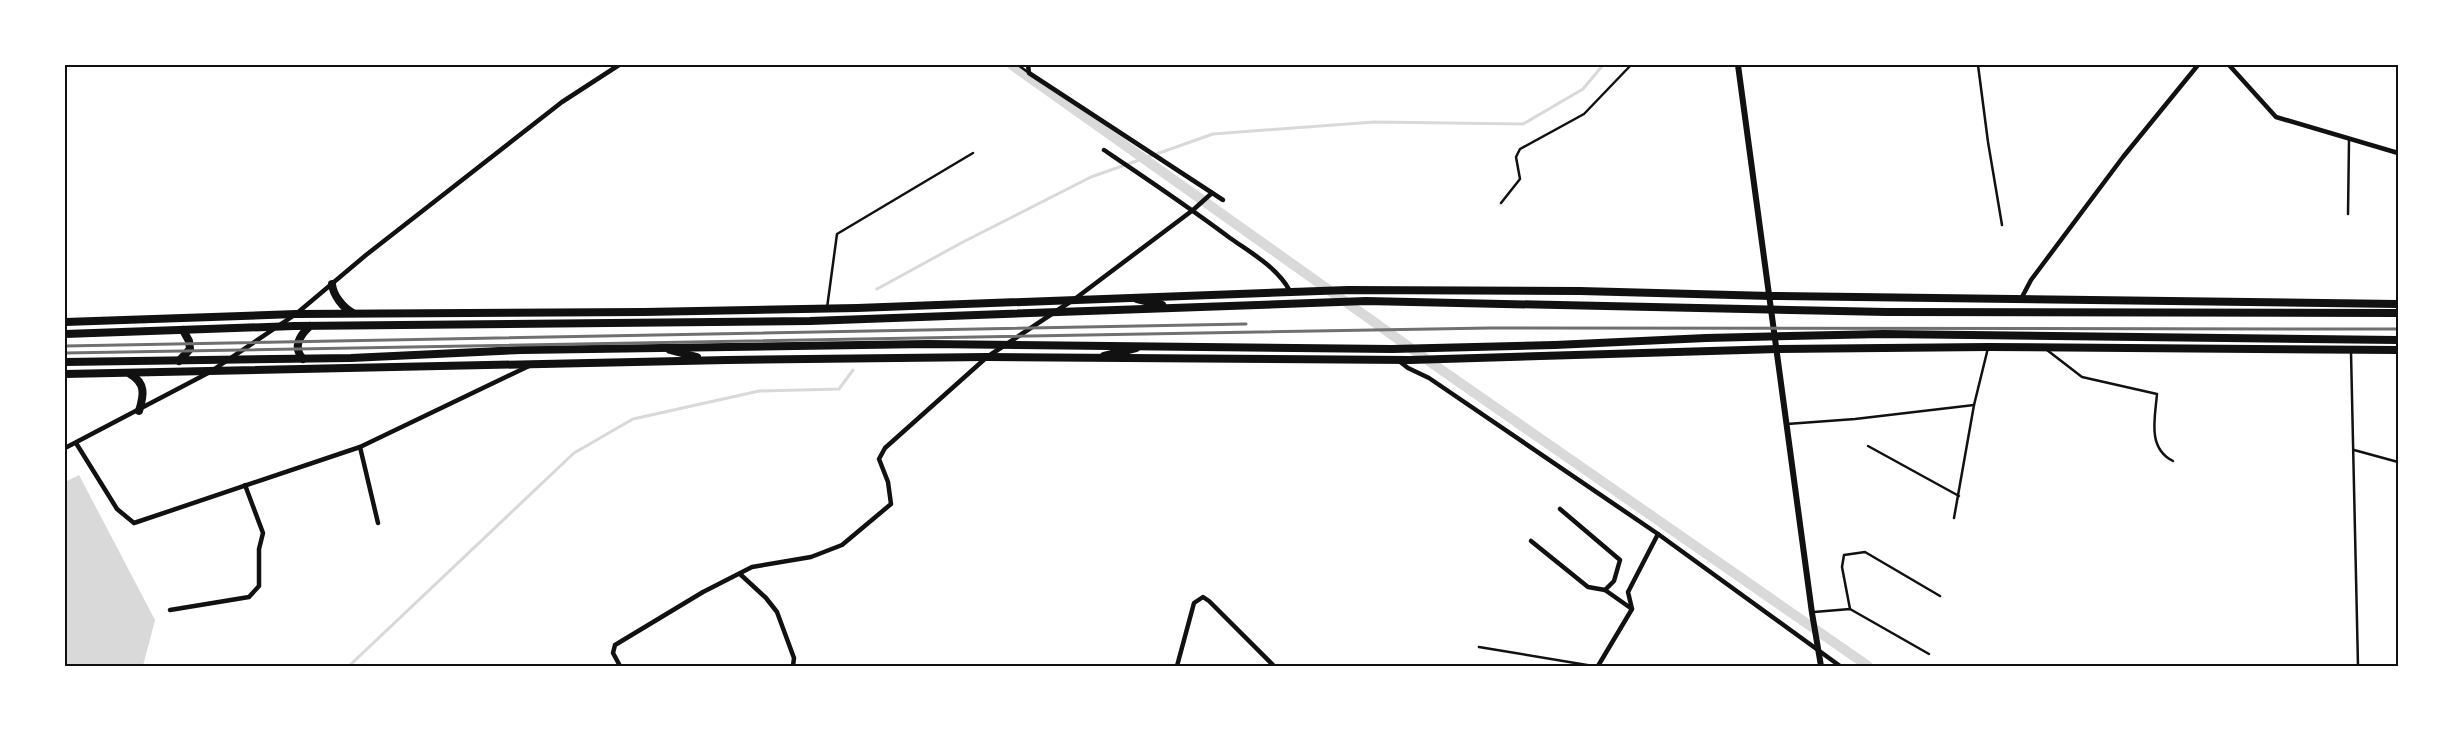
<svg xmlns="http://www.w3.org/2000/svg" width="2463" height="731" font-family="'Open Sans',sans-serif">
	<rect width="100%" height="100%" fill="#fff"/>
	<!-- water -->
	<polygon fill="#d9d9d9" points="79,475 155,620 143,666 65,666 65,482"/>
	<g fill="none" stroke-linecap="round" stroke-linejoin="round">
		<!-- stream -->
		<g stroke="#d9d9d9" stroke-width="3">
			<polyline points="877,289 963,242 1091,177 1213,134 1374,122 1523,124 1583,89 1603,65"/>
			<polyline points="349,666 574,453 633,419 759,391 839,389 853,370"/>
		</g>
		<!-- canal -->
		<polyline stroke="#d9d9d9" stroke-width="10" points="1012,65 1443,371 1868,666"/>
		<!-- service -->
		<g stroke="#111" stroke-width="2.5">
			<polyline points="1018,65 1029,73"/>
			<polyline points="1978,65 1988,142 2002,225"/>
			<polyline points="1501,203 1520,179 1516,157 1520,149 1584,114 1631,65"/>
			<polyline points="2348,214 2349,140"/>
			<polyline points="827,308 837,234 973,153"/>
			<path d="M 2047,350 L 2082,377 L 2157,394 C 2155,418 2147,448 2173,461"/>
			<polyline points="2351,352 2358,666"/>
			<polyline points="1787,424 1855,419 1974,405"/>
			<polyline points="1868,446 1959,496"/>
			<polyline points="2354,450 2398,462"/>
			<polyline points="1954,518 1974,405 1988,348"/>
			<polyline points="1850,609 1842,567 1844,555 1865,552 1940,596"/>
			<polyline points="1814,612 1850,609 1929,654"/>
			<polyline points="1479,647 1593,666"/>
		</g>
		<!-- minor -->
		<g stroke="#111" stroke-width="4.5">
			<polyline points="1028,65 1029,73 1223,200"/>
			<polyline points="2229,65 2276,117 2398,153"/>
			<path d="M 1104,150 C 1147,179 1189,207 1230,238 C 1251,253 1277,267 1290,291"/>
			<polyline points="2021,299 2031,280 2123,157 2198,65"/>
			<polyline points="1399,361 1408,368 1429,378 1658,534 1840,666"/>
			<polyline points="76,443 117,509 134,523 360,447"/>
			<polyline points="65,448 210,372 296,314 366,255 562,102 619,65"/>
			<polyline points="1560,509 1620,560 1614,581 1605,590"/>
			<polyline points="378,523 360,447 529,366"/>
			<polyline points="1531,541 1588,587 1605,590 1632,609"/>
			<polyline points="740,574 766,598 777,612 794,658 793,666"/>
			<polyline points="170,610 249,597 259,586 259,549 263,533 245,485"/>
			<polyline points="620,666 613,653 615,645 703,592 752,567 811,557 842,545 891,504 888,482 879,459 885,448 987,357 1076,298 1193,210 1212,193"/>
			<polyline points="1177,666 1194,603 1203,597 1209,601 1274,666"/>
			<polyline points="1598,666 1632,609 1628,592 1658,534"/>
		</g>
		<!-- secondary -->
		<polyline stroke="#111" stroke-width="6" points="1738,65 1812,613 1821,666"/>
		<!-- primary -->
		<g stroke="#111" stroke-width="8">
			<path d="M 332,284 C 333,295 343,308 353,313"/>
			<polyline points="1137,299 1162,305"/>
			<polyline points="65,322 296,314 644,312 857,308 1348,290 1580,291 1771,296 2398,304"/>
			<polyline points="65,334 294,326 810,321 1366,301 1887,312 2398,313"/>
			<polyline points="670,350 697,357"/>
			<polyline points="1104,356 1136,348"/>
			<path d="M 303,359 C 292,347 300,335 310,326"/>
			<polyline points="179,361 190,349 189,341 183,330"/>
			<polyline points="65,362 351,358 521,350 928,344 1392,349 1555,345 1706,338 1883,334 2398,340"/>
			<polyline points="65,374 727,360 987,357 1410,360 1778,349 1988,347 2398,350"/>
			<path d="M 130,374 C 146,383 144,395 139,411"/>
		</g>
		<!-- rail -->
		<g stroke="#707070" stroke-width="3">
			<polyline points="65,346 1246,324"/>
			<polyline points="65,353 1490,328 2398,329"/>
		</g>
	</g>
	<!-- border -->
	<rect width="2463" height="731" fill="none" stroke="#ffffff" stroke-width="132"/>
	<rect x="66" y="66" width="2331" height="599" fill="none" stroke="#111" stroke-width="2"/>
</svg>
